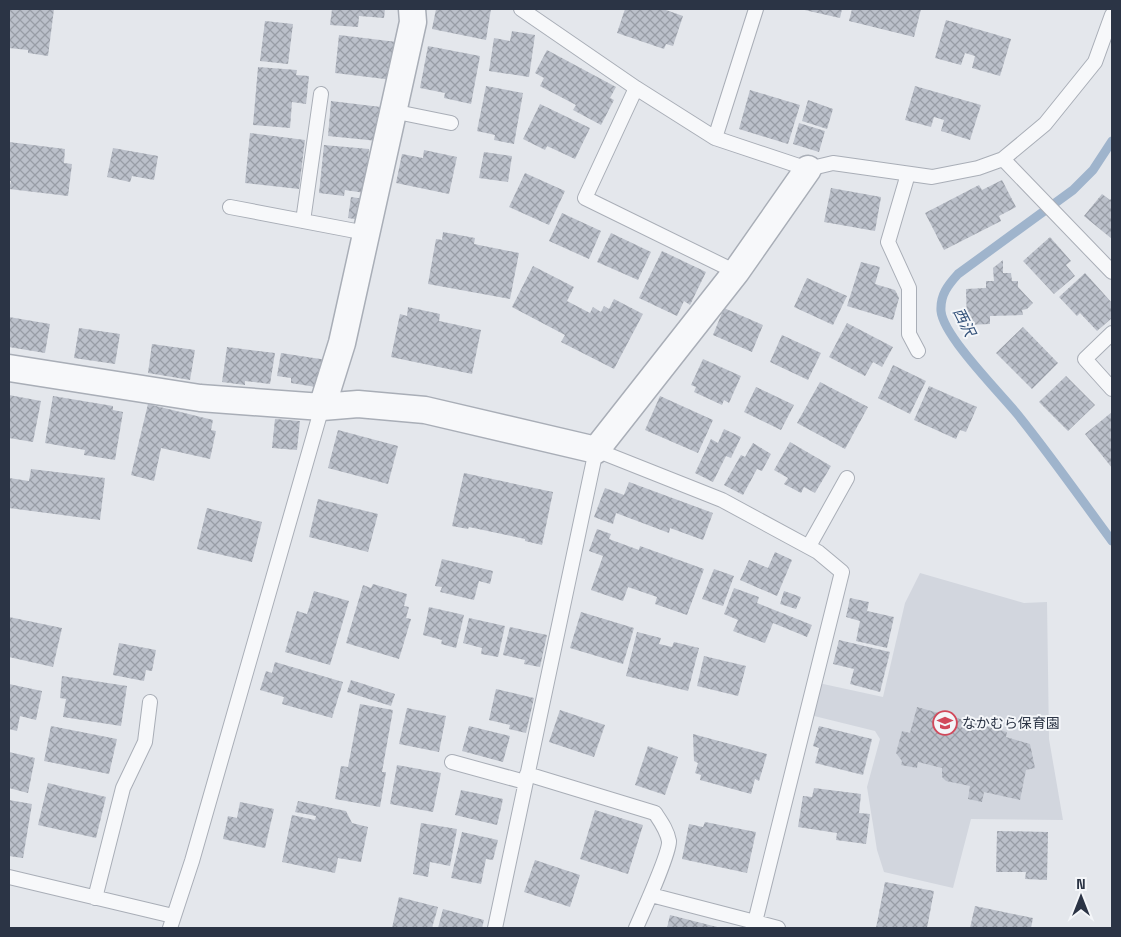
<svg xmlns="http://www.w3.org/2000/svg" width="1121" height="937" font-family="'Space Grotesk','Noto Sans JP',sans-serif">
<style>
.built{fill:#d2d6de}
.lines{fill:none;stroke-linecap:round;stroke-linejoin:round}
.stream{stroke:#9fb4cc;stroke-width:9}
.building{fill:url(#building-cross-hatch)}
.lane-casing{stroke:#a9aeb7;stroke-width:16}
.street-casing{stroke:#a9aeb7;stroke-width:29}
.lane{stroke:#f7f8fa;stroke-width:14}
.street{stroke:#f7f8fa;stroke-width:26}
.labels{text-anchor:middle;stroke-width:4;stroke-linejoin:round;paint-order:stroke}
.poi-label{font-size:14px;fill:#2b3445;stroke:#f4f6f9;text-anchor:start}
.water-label{font-size:15px;font-style:italic;fill:#34527a;stroke:#f4f6f9}
</style>
<defs>
<pattern id="building-cross-hatch" width="8" height="8" patternUnits="userSpaceOnUse" patternTransform="scale(1.25)"><rect width="8" height="8" fill="#bbc0ca"/><path d="M0 0l8 8M0 8l8-8" fill="none" stroke="#989da6"/></pattern>
</defs>
<rect width="100%" height="100%" fill="#e4e7ec"/>
<path class="built" d="M920,573L1024,603L1047,602L1049,739L1063,820L971,819L953,888L884,872L877,850L867,787L880,739L875,731L806,714L814,682L883,697L905,603Z"/>
<g class="lines">
<path class="stream" d="M1112,141L1093,170L1073,190L958,274C948,285 940,295 941,311C943,336 1001,394 1018,415C1051,456 1081,499 1112,541"/>
</g>
<path class="building" d="M9,9H54L48,56L28,53V50L9,48Z
M332,9H385L384,18L359,16L358,27L330,25Z
M436,9H491L486,40L432,29Z
M625,9H663L683,16L673,46L666,44L664,49L617,33Z
M800,9H842L840,18Z
M852,9H921L914,37L849,21Z
M946,20L1011,39L1000,76L972,68L975,56L965,53L961,65L935,58Z
M265,21L293,24L288,64L260,61Z
M512,31L535,35L529,77L489,71L494,38L510,41Z
M339,35L397,42L393,80L335,73Z
M428,46L480,56L471,104L444,98L445,93L420,88Z
M547,50L616,87L610,98L614,100L601,125L573,110L576,105L540,86L544,78L535,73Z
M258,67L297,70L296,75L309,76L306,104L292,102L290,128L253,125Z
M486,86L523,93L514,144L494,140L495,135L477,131Z
M915,86L981,105L970,140L941,131L944,120L934,117L931,127L905,120Z
M750,90L800,105L788,144L739,129Z
M808,100L833,109L827,129L802,121Z
M331,101L381,107L378,141L328,136Z
M540,104L590,128L575,159L547,146L545,150L523,139Z
M799,123L825,131L819,152L793,144Z
M250,133L305,140L299,189L245,183Z
M9,142L65,149L64,163L72,164L68,196L9,189L11,181H9Z
M324,145L369,149L365,193L345,190L344,196L319,193Z
M113,148L158,156L154,180L132,176L130,182L107,177Z
M424,150L457,157L449,194L396,183L402,154L423,158Z
M484,152L512,156L508,182L479,178Z
M525,173L565,191L549,225L509,207Z
M1002,180L1016,207L999,216L1001,221L944,250L925,213L979,185L982,190Z
M831,188L881,197L875,231L824,222Z
M1102,194L1110,200L1112,198V239L1084,216Z
M351,197L364,199L361,220L348,218Z
M562,213L601,231L589,259L549,241Z
M443,232L475,238L474,244L519,253L510,299L428,284L436,239L442,240Z
M611,233L651,252L638,280L597,262Z
M1050,237L1071,261L1066,265L1075,276L1054,294L1023,261Z
M662,251L706,272L690,305L684,301L677,316L639,298Z
M1003,260V273H1011L1012,281H1018V287L1033,303L1027,309L1022,310L1023,315L990,316V324L967,325L966,289L986,288V281H994L993,268Z
M861,262L880,267L875,284L895,290L899,298L893,320L847,306Z
M533,266L574,287L567,301L590,313L593,307L601,312L604,306L609,309L614,299L643,314L614,369L561,342L565,335L512,307Z
M1085,273L1112,303V318L1097,331L1080,313L1077,316L1059,297Z
M807,278L847,296L833,325L794,307Z
M408,307L440,314L439,321L481,330L472,374L391,357L400,314L407,316Z
M724,308L763,325L752,352L713,335Z
M9,317L50,324L45,353L9,347Z
M847,323L893,347L882,367L873,362L865,376L829,357Z
M1023,327L1058,363L1032,389L996,353Z
M79,328L120,334L115,364L74,358Z
M782,335L821,353L808,380L770,362Z
M152,344L195,350L190,380L148,373Z
M227,347L275,353L270,384L245,381V385L222,382Z
M281,353L327,360L322,388L291,383V378L277,376Z
M703,359L741,376L729,403L724,400L722,405L694,392L696,387L691,385Z
M893,365L926,381L910,414L878,398Z
M1066,376L1095,405L1068,431L1039,402Z
M820,382L868,407L845,449L797,423Z
M929,386L977,407L966,432L960,430L956,439L914,420Z
M756,387L794,405L781,430L744,412Z
M9,395L41,401L33,442L9,438Z
M53,396L113,406V410L123,412L115,460L84,455L85,450L45,443Z
M660,396L713,420L698,453L645,430Z
M148,404L213,420L211,430L216,431L210,459L161,448L154,481L131,475Z
M1112,412V468L1085,434Z
M275,419L300,421L297,450L272,448Z
M724,429L741,437L731,458L726,456L713,482L695,473L711,439L718,443Z
M338,430L398,446L388,484L328,468Z
M790,442L831,466L815,493L804,487L801,493L784,484L788,478L774,470Z
M753,443L771,454L762,471L757,469L743,495L724,485L741,455L745,457Z
M31,469L105,478L100,520L9,508V478L29,481Z
M464,473L553,492L542,545L525,541V539L469,527L468,529L452,526Z
M629,482L713,513L703,540L670,528L669,533L616,513L613,524L594,517L605,488L624,495Z
M318,499L378,514L368,552L309,537Z
M207,508L262,522L252,562L197,549Z
M597,529L611,534L609,539L639,550L640,546L704,569L687,615L655,604L657,597L628,587L623,601L591,590L603,556L589,551Z
M775,552L792,560L777,596L740,580L749,560L768,568Z
M442,559L493,571L490,584L479,581L474,600L440,592L442,587L435,586Z
M714,569L734,576L723,606L702,599Z
M373,584L407,594L404,606L409,607L406,618L411,619L399,659L346,643L363,585L371,588Z
M734,588L759,597L757,603L812,625L807,637L773,623L765,643L733,631L738,620L724,614Z
M314,591L349,601L330,665L285,652L297,611L307,614Z
M784,591L801,597L796,609L780,604Z
M850,598L869,602L867,611L894,617L887,648L856,641L860,621L846,617Z
M429,607L464,615L456,648L441,644L442,640L423,635Z
M581,612L634,628L623,664L570,648Z
M9,617L62,628L53,667L9,657Z
M469,618L505,626L498,657L481,654L482,648L463,643Z
M510,627L547,635L540,667L524,664L525,660L503,655Z
M637,632L661,638L659,644L672,647L674,642L699,648L688,691L626,676Z
M839,640L890,652L880,692L850,684L854,669L833,664Z
M119,643L156,650L152,671L146,670L144,681L113,675Z
M704,656L746,666L738,696L697,686Z
M275,662L343,682L332,718L282,704L284,697L260,690L266,671L272,673Z
M62,676L127,686L121,726L63,717L66,699L60,698Z
M351,680L395,694L391,706L347,692Z
M9,684L42,691L36,720L20,716L17,731L9,729Z
M496,689L534,698L526,733L509,729L510,725L489,720Z
M360,704L393,710L382,772H386L380,807L335,799L341,766L348,767Z
M917,707L1007,732L1006,737L1030,744L1035,768L1026,770L1020,800L984,792L982,802L968,799L970,786L946,781L942,777V768L918,762L917,768L901,765L902,761L896,753L902,731L910,733Z
M407,708L446,716L439,752L399,744Z
M560,710L605,725L594,757L549,742Z
M51,726L117,739L109,774L44,761Z
M469,726L510,736L503,762L462,751Z
M819,726L872,739L863,775L815,763L819,748L813,746Z
M693,734L767,754L759,781L755,779L751,794L700,780L701,775L695,773L698,763L694,761Z
M648,746L678,757L665,795L635,785Z
M9,752L35,758L28,793L9,788Z
M397,765L441,773L433,812L390,804Z
M48,783L106,797L96,838L38,825Z
M814,788L861,794L859,813L870,814L866,844L836,840L837,833L798,827L803,796L812,797Z
M461,790L503,799L497,825L455,815Z
M9,800L32,804L23,858L9,856Z
M298,801L346,811L352,823L368,827L361,862L338,858L335,873L282,862L292,815L315,820L316,816L295,812Z
M240,802L274,809L265,848L223,839L228,816L237,818Z
M595,810L643,825L628,874L580,859Z
M705,822L756,832L747,873L682,859L689,824L703,827Z
M421,823L457,829L450,866L430,862L428,877L413,874Z
M997,831L1048,832L1047,880L1025,879L1026,872H996Z
M462,832L498,840L493,860L486,859L481,884L451,878Z
M535,860L580,875L570,907L524,892Z
M885,882L934,891L927,928H876Z
M399,897L438,907L432,928H392Z
M975,906L1033,918L1031,928H970Z
M443,909L484,920L482,928H438Z
M670,915L721,928H667Z"/>
<g class="lines">
<g class="lane-casing">
<path id="lane" d="M521,9L636,88L715,138
M756,9L715,138L808,169L833,163L932,177L978,168L1003,159L1045,124L1095,62L1112,15
M636,88L585,198L736,272
M392,111L451,123
M1003,159L1112,272
M908,174L888,242L909,288V334L918,351
M230,207L366,233
M303,221L321,94
M1112,333L1085,359L1112,389
M809,546L847,478
M452,762L525,782
M527,774L655,813C661,822 667,830 669,841C670,853 642,914 636,928
M9,877L173,916
M95,898L123,788L145,742L150,702
M755,922L778,928
M170,928L192,861L322,407
M495,928L596,450L722,500L818,552L842,572L755,922L651,895"/>
</g>
<g class="street-casing">
<path id="street" d="M9,368L200,398L322,407L358,404L425,410L596,450L736,272L808,169
M322,407L342,343L413,22L412,9"/>
</g>
<use href="#lane" class="lane"/>
<use href="#street" class="street"/>
</g>
<defs>
<g id="school-ring" transform="scale(1.25)"><circle r="9.5" fill="#f4f6f9" stroke="#d1495b" stroke-width="1.5"/><path d="M0-5L7-2L0 1L-7-2ZM-4 1L0 2.5L4 1V4Q0 6-4 4Z" fill="#d1495b"/></g>
</defs>
<g fill-rule="evenodd">
<use href="#school-ring" x="945" y="723"/>
</g>
<g class="labels">
<g class="poi-label">
<text x="962" y="728">なかむら保育園</text>
</g>
<g class="water-label">
<text transform="translate(964 322) rotate(63)" y="5">西沢</text>
</g>
</g>
<rect width="1121" height="937" fill="none" stroke="#2b3445" stroke-width="20"/>
<g transform="translate(1081 897)" stroke="#f4f6f9" stroke-width="4" paint-order="stroke">
<path d="M0-4L9 19L0 12L-9 19Z" fill="#2b3445"/>
<text y="-8" font-size="14" font-weight="bold" text-anchor="middle" fill="#2b3445">N</text>
</g>
</svg>
